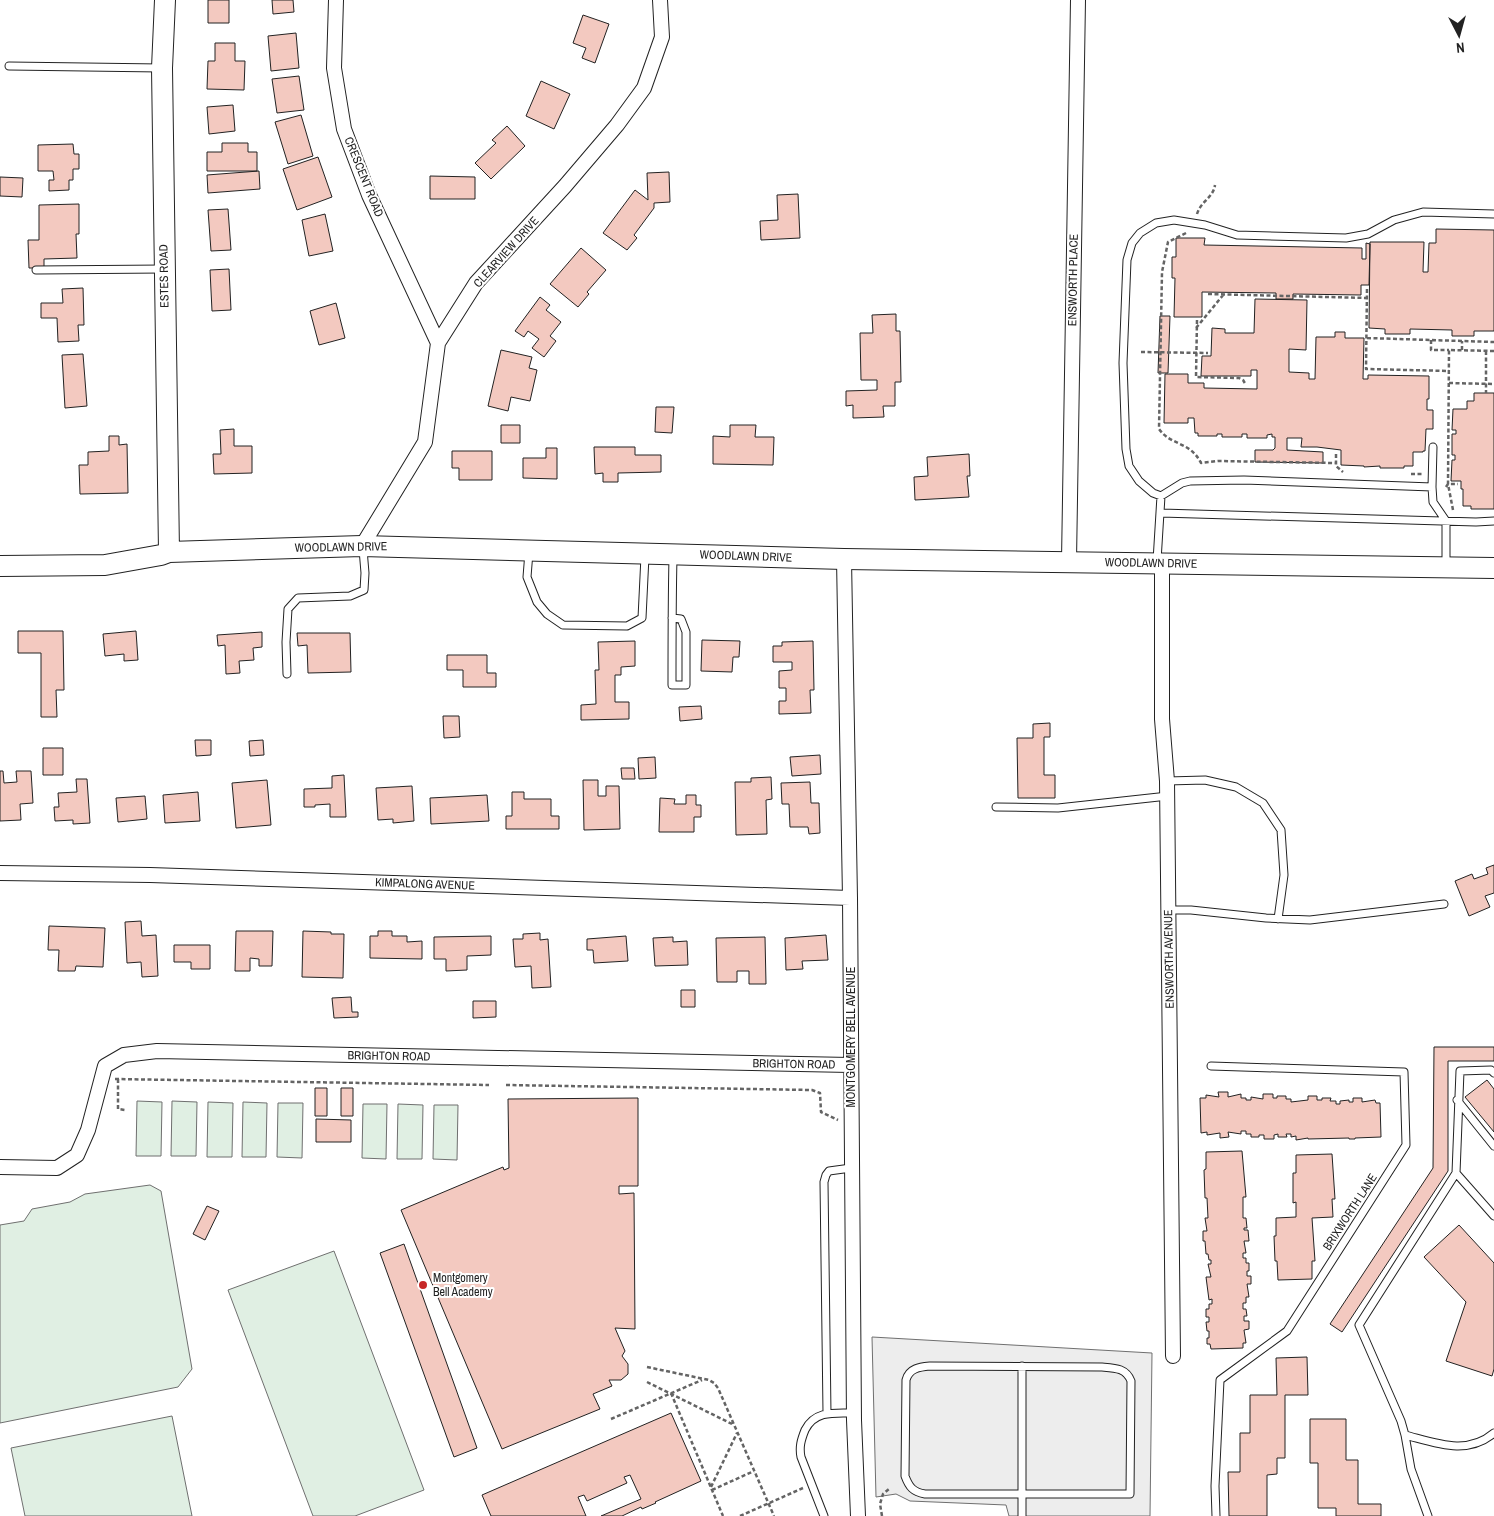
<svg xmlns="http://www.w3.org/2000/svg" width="1494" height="1516" font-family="'Archivo Narrow',sans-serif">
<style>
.green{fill:#e0efe3;stroke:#6f6f6f}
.parking{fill:#ededed;stroke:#6f6f6f}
.building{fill:#f3c9c0;stroke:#222}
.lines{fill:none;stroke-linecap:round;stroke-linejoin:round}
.lane-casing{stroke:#222;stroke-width:9}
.street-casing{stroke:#222;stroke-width:16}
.secondary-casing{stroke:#222;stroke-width:22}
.path{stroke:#646464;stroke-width:2.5;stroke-dasharray:4 2.5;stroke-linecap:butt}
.lane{stroke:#fff;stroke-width:7}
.street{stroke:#fff;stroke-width:14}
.secondary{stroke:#fff;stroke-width:20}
.poi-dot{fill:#c62828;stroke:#fff;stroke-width:2}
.labels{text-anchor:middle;stroke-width:4;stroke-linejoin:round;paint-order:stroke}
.street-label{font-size:12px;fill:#222;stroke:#fff}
.poi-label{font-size:12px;fill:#222;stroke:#fff;text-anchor:start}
</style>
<rect width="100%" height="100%" fill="#fff"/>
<path class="green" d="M137,1101L162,1102L161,1156H136Z
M172,1101L197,1102L196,1156H171Z
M208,1102L233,1103L232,1157H207Z
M243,1102L267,1103L266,1157H242Z
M278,1103H303L302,1158L277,1157Z
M363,1104H387L386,1159L362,1158Z
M398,1104L423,1105L422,1159H397Z
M434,1105H458L457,1160L433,1159Z
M150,1185L161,1191L192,1369L178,1387L0,1423V1225L24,1221L32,1209L70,1202L85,1194Z
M334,1251L424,1490L355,1516H313L228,1290Z
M172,1416L192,1516H25L11,1448Z"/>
<path class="parking" d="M872,1337L1152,1353L1150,1516H1009L1006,1505L910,1501L896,1494L876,1497Z"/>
<path class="building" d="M208,0H229V23H208Z
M272,0H293L294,12L273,14Z
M583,15L609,24L595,63L582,58L586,48L573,43Z
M296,33L299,68L271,71L268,36Z
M215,43H235V61H245L244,90L207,89L208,61H215Z
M299,76L304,110L277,113L272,79Z
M541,81L570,94L554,129L526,116Z
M233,105L235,131L209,134L207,107Z
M301,115L313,156L288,164L275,122Z
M507,126L525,146L491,179L475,163L496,143L492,140Z
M222,143H248V152H257V171H207V152H222Z
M73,144L74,154H79V169H73V180H69V190L49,191V180H54L53,171H38V145Z
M318,157L332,197L297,210L283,169Z
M259,171L260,189L208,193L207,175Z
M669,172L670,202L654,203V208L634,235L637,238L627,250L603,233L635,190L648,200L647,173Z
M430,176L475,177V199H430Z
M0,177L23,178L22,197L0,196Z
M798,194L800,238L761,240L760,221L778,220L777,195Z
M79,204V234H76L77,258L44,259V268H29L28,240H39V205Z
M228,209L231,250L211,251L208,210Z
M325,214L333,251L309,256L302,220Z
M1436,229L1494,230V331H1474V336H1452V330L1410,329V334H1385V329L1369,328L1370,242H1424L1423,272H1428L1429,243H1436Z
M1176,238H1205L1204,245L1362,248V259H1366V243L1370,244L1369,285H1361V295L1293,294V299H1276V293L1202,292V317H1174L1175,278H1172V257H1176Z
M581,248L606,270L587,292L589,294L578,307L550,284Z
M229,269L231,310L212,311L210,270Z
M83,288L84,325H78L79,341L58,342L57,318H41V303H63L62,289Z
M540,297L550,305L546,310L561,322L550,336L556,341L544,357L532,348L539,339L528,331L524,337L515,331Z
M1255,299L1307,300L1306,350L1289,349V372L1309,373V379H1315L1316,337H1335V332H1345V338H1364L1363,379H1368V375L1429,376V399H1427V410H1433V429H1426L1425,451H1423V452H1413V466H1404V468H1380V466L1364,467V466L1341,465V450L1317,447H1301L1302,438H1287V450L1323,452V463L1255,462V450H1273L1275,448V437H1272V434L1267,435V438H1247V434H1242V437H1222V434H1217V436H1198V433H1195L1194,418H1188V423H1164L1165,374H1188V383H1204V388L1257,389V370H1251V376H1201L1202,356H1211L1212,328L1225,329V333H1254Z
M336,303L345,338L319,345L310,311Z
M896,314V331H900L901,382H895V406H883L884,417L853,418V405L846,406V391L877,390V380H861L860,333H873L872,315Z
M1160,316H1170L1168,373H1158Z
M501,350L532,357L529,368L537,370L530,401L511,397L508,411L488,406Z
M83,354L87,406L65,408L62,355Z
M1474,393H1494V509H1471V506H1463V489H1461V481H1451L1452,460H1455V455H1452V434H1456V430H1452L1453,409H1467V401H1474Z
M656,407H674L672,433L655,432Z
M501,425H520V443H501Z
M730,425H756L755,437H774L773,465L713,464V436L730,437Z
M234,429V446H252V473L214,474L213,454H221L220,430Z
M109,436H119V445L127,444L128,493L80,494L79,465H88V452L109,451Z
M594,447H635V455H661V472L618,473V482H603V473L595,474Z
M546,448H557V479L523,478V458H546Z
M452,451H492V480H459V468H452Z
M969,454L970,476H967L969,497L915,500L914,477L928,476L927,457Z
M18,631H63L64,690H56L57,717H41V653H18Z
M136,631L138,660L124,661V654L105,656L103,634Z
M262,632V647L253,648L254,660L239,661L240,673L226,674L225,645L218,646L217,635Z
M297,633H350L351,672L308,673L307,645L298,646Z
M702,640L740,641L739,657H733L732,672L701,671Z
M635,641V666L621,667V675H615V702H629V719L581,720V705L596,704L595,670H599L598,642Z
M813,641L814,690H810L811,713L779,714V701H786V688H779V671L792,670V662H773V646H782V642Z
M447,655H487V673H496V687H463V670H447Z
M701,706L702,719L680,721L679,707Z
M443,716H459L460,737L444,738Z
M1050,723V737H1044V775H1055V798H1018L1017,738H1033V724Z
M195,740H211V755L196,756Z
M263,740L264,755L250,756L249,741Z
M43,748H63V775H43Z
M820,755L821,774L792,776L790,757Z
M655,757L656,778L639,779L638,758Z
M621,768H634L635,779H622Z
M0,771H3L4,783L17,782L16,771H31L33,803L20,804L21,820L0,821Z
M344,775L346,817H330V804L315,805V807H304V789L332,788V776Z
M771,777L772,799L766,800L767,834L736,835L735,782H751V778Z
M76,779H87L90,823L73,824V820L55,821L54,807H59L58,793L77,792Z
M267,780L271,825L236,828L232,783Z
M583,780H598V796H606V786H619L620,829L584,830Z
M810,782L811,803H819L820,833L809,834L808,827H790L789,804H782L781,783Z
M412,786L414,821L393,823V819L378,820L376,788Z
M198,792L200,821L165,823L163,795Z
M512,792H524V799H551V816H559V829H506V816H512Z
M487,795L489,821L431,824L430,798Z
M686,795H696V805H701V817H694V832H659L660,798L675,799L674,804H686Z
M145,796L147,819L118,822L116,798Z
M1494,865V893L1485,896L1490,907L1469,916L1455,881L1472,874L1474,879L1488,874L1486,868Z
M141,921L142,936L156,935L158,976L142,977L141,962L127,963L125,922Z
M49,926L105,928L103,967L76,966L75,971H58L59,950H48Z
M236,931H273L272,966H259V959L250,958V971H235Z
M303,931L331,932V934H344L343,978L302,977Z
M378,931H392V936H407V942L422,941V959L370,958V936H378Z
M540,933V940L548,939L551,987L532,988L531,966L515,967L513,939H523V934Z
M826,935L828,960L802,961L803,969L786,970L785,938Z
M491,936V955L467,956V970L446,971V959H434V937Z
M626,936L628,961L594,963L593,950H587V939Z
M673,937V942L687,941L688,965L655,966L653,938Z
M765,937L766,984H749V971H737V982H717L716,938Z
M174,945H210V969H191V962H174Z
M681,990H695V1007H681Z
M351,997L352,1012H358V1017L334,1018L332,998Z
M473,1001H496V1017L473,1018Z
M1434,1047H1494V1061H1448V1171L1342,1332L1330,1324L1433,1168Z
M1487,1080L1494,1089V1132L1465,1097Z
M315,1088H327V1116H315Z
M341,1088H353V1116H341Z
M1218,1092H1228V1097L1241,1094V1098H1246V1100H1251V1097L1263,1099V1094H1273V1098H1277V1096H1286V1099H1291V1102L1308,1100V1096H1317V1100H1322V1098H1331L1330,1101H1336V1104H1340V1101L1349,1100V1102H1353V1098H1362V1102L1375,1100L1376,1103H1380L1381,1137L1355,1138V1139H1349V1138L1308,1139V1138L1296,1140V1136L1291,1137V1134H1286L1287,1137H1278V1134L1274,1135V1139H1264V1135H1259V1137H1251V1134H1246V1131H1241V1134L1228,1132L1229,1137L1220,1138V1133L1207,1135V1132L1201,1133L1200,1098H1206V1095L1219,1097Z
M638,1098V1186H619V1194L634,1193L635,1329L615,1328L625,1351L622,1356L628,1364V1374L621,1380H609L612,1386L593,1394L600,1409L502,1449L401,1210L503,1167L504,1170L509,1168L508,1099Z
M316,1119L351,1120V1142H316Z
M1242,1151L1246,1197H1243V1218H1246L1247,1228H1244V1230H1248L1249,1241H1244L1246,1253H1243V1258H1246V1263H1249V1271H1247V1276H1251V1284H1247L1249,1297H1246V1303H1243V1309H1246L1247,1316H1244V1321H1249V1329L1244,1330L1246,1343H1243V1348L1211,1349L1210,1344H1207V1338H1209V1331H1207L1206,1322H1209V1317H1206V1309H1209V1304H1212V1299L1209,1300L1206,1277H1211L1208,1264H1211V1260H1209L1208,1254H1206L1205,1241H1203V1231H1207L1205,1218H1208L1207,1198H1205L1204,1170L1206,1169V1152Z
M1332,1154L1335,1199H1332L1333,1217L1312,1218L1315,1261H1312V1279L1278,1280L1277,1261H1275L1274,1236H1276V1218L1296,1217V1202L1293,1203V1173H1296V1155Z
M207,1206L219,1211L205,1240L193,1234Z
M1459,1225L1494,1263V1369L1492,1376L1446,1361L1466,1302L1424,1257Z
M404,1244L477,1448L454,1457L380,1253Z
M1307,1357L1308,1395H1285V1458H1277V1474L1267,1475V1516H1229L1228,1472H1240V1433H1250V1395H1277L1276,1358Z
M671,1413L701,1481L655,1502L656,1503L642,1509L641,1507L622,1516H601L641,1499L630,1475L624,1477L627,1483L587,1501L584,1495L578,1497L586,1516H491L482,1495Z
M1310,1419H1346V1460H1358V1504H1381V1516H1336V1508H1318V1463H1310Z"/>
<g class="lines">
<g class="lane-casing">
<path id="lane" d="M9,66L161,68
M36,270L164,269
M1432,487L1433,447
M1161,496L1153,493L1139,481L1129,466L1126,449L1123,363L1127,260L1132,243L1140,233L1156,223L1174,220L1205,225L1237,235L1346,238L1368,234L1394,220L1423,212L1494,214
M1161,496L1182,483L1190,481L1244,480L1432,487L1433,502L1446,521V567
M1161,513L1476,522L1494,521
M529,552L527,577L537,602L547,614L563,625L627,626L642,618L645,556
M1157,561L1161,496
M672,618L681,619L686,632V685H672C672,642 672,600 673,557
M287,674L286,642L288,609L298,598L350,596L364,590L365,573L363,549
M1167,781L1205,780L1236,787L1263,803L1281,830L1284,875L1278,919
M996,807L1058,808L1168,796
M1169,910H1191L1266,918L1310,920L1444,904
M1211,1066L1404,1072L1406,1145L1287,1331L1220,1380L1215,1486L1216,1516
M1457,1100L1494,1146
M1456,1173L1494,1216
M930,1366L1102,1367C1115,1368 1126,1368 1131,1381L1130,1494H925C913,1492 909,1487 905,1476L906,1380C909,1368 920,1367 930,1366Z
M1022,1366V1516
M827,1413L824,1182L826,1175L829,1171L851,1168
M1405,1435C1436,1443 1467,1456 1494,1433
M824,1516L801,1457C799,1447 801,1440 805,1430C815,1410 835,1413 854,1413
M1428,1516L1411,1469L1405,1435L1401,1421L1359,1325L1456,1173L1460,1071L1491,1070L1494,1073"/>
</g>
<g class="street-casing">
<path id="street" d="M336,0L334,68L344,129L369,195L438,343
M362,546L425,442L438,343L476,283L565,186L617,125L644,88L662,37L660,0
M844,559L850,898L854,1420L858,1516
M1069,561L1078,0
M1162,563V719L1167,781L1173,1356
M0,873L150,875L850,898
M0,1167L57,1168L77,1155L88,1130L105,1066L124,1055L157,1051L850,1065"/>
</g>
<g class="secondary-casing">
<path id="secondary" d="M165,0L162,68L169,552
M0,566L105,565L161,555L169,552L362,546L844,559L1494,568"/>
</g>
<path class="path" d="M1197,214C1201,201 1213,198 1215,185
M1186,233L1168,242L1162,272L1159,429C1171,446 1190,441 1201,463L1218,461L1335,463
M1367,289L1366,369L1449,371
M1208,294L1367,298
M1197,320L1196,377L1239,378L1243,380L1246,385
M1196,328L1224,294
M1367,338L1494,342
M1431,340V350H1449
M1462,350V341
M1486,351V393
M1141,352L1208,353
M1449,383L1494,384
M1336,454V466L1343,472
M1411,474H1423
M1446,487L1448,484H1458
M1453,510L1448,484L1449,350L1494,351
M115,1079L489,1085
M118,1079V1109L125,1110
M506,1085L812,1090L820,1093L821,1112L838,1120
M647,1367L709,1380L714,1383L718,1388L774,1516
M647,1382L732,1424
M671,1393L723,1516
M611,1419L702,1380
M711,1487L737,1433
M712,1490L754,1471
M740,1516L803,1488
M882,1516L880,1504L883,1494L889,1489"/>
<use href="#lane" class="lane"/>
<use href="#street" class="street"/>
<use href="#secondary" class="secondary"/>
</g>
<circle class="poi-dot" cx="423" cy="1285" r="5"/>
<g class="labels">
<g class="street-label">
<text transform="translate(364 177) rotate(68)" y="4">CRESCENT ROAD</text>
<text transform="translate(506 252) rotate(-48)" y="4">CLEARVIEW DRIVE</text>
<text transform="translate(164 276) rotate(-91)" y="4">ESTES ROAD</text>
<text transform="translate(1073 280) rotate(-89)" y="4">ENSWORTH PLACE</text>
<text transform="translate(341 547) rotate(-1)" y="4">WOODLAWN DRIVE</text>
<text transform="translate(746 556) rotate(2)" y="4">WOODLAWN DRIVE</text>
<text transform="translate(1151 563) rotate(1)" y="4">WOODLAWN DRIVE</text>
<text transform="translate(425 884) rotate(2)" y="4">KIMPALONG AVENUE</text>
<text transform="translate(1169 959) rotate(-91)" y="4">ENSWORTH AVENUE</text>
<text transform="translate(851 1037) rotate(-90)" y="4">MONTGOMERY BELL AVENUE</text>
<text transform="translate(389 1056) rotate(1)" y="4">BRIGHTON ROAD</text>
<text transform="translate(794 1064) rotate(1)" y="4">BRIGHTON ROAD</text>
<text transform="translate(1350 1212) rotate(-57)" y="4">BRIXWORTH LANE</text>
</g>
<g class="poi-label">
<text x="433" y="1282">Montgomery<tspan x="433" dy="14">Bell Academy</tspan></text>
</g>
</g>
<g transform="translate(1459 35) rotate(174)" stroke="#ffffff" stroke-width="4" paint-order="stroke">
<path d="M0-4L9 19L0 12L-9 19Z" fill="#222222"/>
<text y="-8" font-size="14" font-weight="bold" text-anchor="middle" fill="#222222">N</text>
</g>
</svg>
